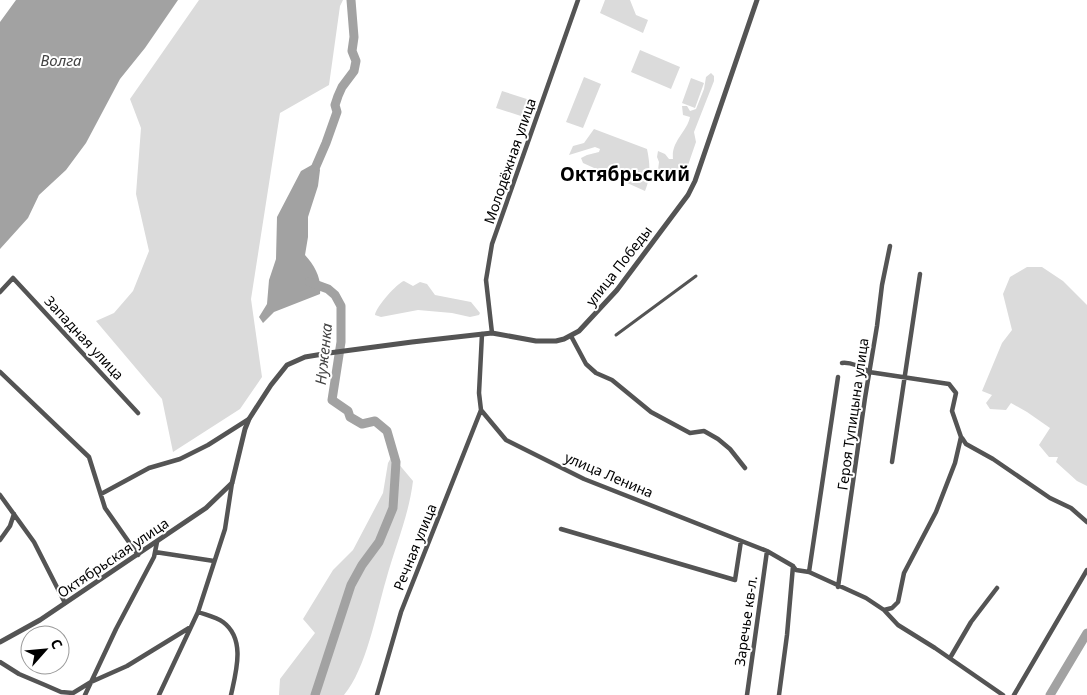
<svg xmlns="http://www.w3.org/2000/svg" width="1087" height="695" font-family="'Noto Sans',sans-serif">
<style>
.green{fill:#dbdbdb}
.water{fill:#a2a2a2}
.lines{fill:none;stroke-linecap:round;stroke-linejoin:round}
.river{stroke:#a2a2a2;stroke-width:9}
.pedestrian{stroke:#545454;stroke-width:3}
.minor{stroke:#545454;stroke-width:4.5}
.tertiary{stroke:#545454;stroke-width:5}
.labels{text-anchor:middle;stroke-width:4;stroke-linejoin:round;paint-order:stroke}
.street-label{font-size:14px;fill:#000;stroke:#fff}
.water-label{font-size:15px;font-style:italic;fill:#434343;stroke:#fff}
.district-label{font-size:19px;font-weight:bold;fill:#000;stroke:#fff}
</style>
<rect width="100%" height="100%" fill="#fff"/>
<path class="green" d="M199,0H343L340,6L329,85L280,113L251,299L262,377L240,409L173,452L162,399L96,321L114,313L133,291L149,251L136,194L141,128L130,99Z
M605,0H630L636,15L648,20L643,33L600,13Z
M640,50L680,67L671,89L631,72Z
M711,73L714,76V81L694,132L696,142L687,168L673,183L667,178L661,180L657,178L659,162L657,157L658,151L665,154L669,159H673C671,141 687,132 690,117L683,115L682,106H687L690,111L696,109L704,89L706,77Z
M584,77L601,84L583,128L566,122Z
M691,78L704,83L695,108L682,103Z
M502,91L533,101L527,118L496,108Z
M594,129L647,149C650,163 651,177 645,191L583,163L581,158L587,155L599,152L600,149L595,147L569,155L573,146L584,143Z
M1027,267H1042L1063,281L1087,305V486L1077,481L1056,462L1058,457H1049L1039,445L1050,428L1027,412L1011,403L1006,410L990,409L986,403L992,395L982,391L1002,343L1012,330L1003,294L1010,277Z
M404,281L413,286L420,282L427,284L435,295L471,302L480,313L479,315L470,317L452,313L418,310L381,317L375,315C376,307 397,283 404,281Z
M392,456L413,481C409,515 395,547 386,580C376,614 366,669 344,695H279L280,679L315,633L303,619L333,570L353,550L383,493L388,463Z"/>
<path class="water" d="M16,0H178L145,48L120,79L86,143L66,170L39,195L28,218L0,249V22Z
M317,162L320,170L318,186L308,217V237L305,255C315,266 322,279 320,294L274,312L263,323L259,317L267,304L269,280L276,259L277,217L301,171Z"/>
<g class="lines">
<path class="river" d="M313,173L326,143L337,112L335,105L338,96L342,87L354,71L356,61L352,51L354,37L351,0
M309,282L328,289L335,295L341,306V342L332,400L348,411L350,417L362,424L375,421L387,431L396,462L393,508L379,542L362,565L351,585L315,695
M1050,695L1087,633"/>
<path class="pedestrian" d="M616,335L696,276"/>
<path class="minor" d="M0,292L13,278L138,413
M492,333L486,280L492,244L578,0
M482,334L479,393L481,410L506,440L584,479L767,551L793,566L796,570L809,572L866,598L884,610L898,625L935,648L1003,695
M571,336L586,364L596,373L612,380L651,412L690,433L704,431L718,439L730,449L745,468
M842,363C850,362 863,367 869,372L949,384L956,393L952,411L961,437L955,463L936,512L904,573L898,602L892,608L884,610
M0,372L89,457L105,508L138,555
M962,438L966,444L993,459L1050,498L1071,508L1087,522
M892,462L920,274
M101,494L149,468L180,459L208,445L249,419
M0,495L34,542L65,603
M561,529L735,580L741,541
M0,540L10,526L14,514
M155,552L214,561
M809,572L838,377
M838,587L865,398L877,326L882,285L890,246
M198,612C206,615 216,617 223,622C246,639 236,672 231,695
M950,658L971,622L997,588
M0,662L19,674L45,685L61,692L73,693L91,682L127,666L189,628
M85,695L116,629L154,557L157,542
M159,695L198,612L225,529L232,483
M377,695L401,612L481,410
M747,695L767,551
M779,695L787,635L793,566
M1014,695L1087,570"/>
<path class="tertiary" d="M0,642L40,620L206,508L232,483L245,429L249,419L271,385L287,365L305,357L329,353L412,342L492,333L536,341H556L564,339L579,331L617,290L688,195L695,181L757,0"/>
</g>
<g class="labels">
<g class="street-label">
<text transform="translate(510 161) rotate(-71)" y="5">Молодёжная улица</text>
<text transform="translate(619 266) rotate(-52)" y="5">улица Победы</text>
<text transform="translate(84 338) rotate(47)" y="5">Западная улица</text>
<text transform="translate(853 414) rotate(-82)" y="5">Героя Тупицына улица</text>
<text transform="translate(609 475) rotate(23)" y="5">улица Ленина</text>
<text transform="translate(415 547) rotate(-68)" y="5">Речная улица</text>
<text transform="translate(113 558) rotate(-34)" y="5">Октябрьская улица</text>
<text transform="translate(746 621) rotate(-82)" y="5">Заречье кв-л.</text>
</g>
<g class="water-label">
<text x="61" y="66">Волга</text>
<text transform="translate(324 354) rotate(-84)" y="5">Нуженка</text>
</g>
<g class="district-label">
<text x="625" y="181">Октябрьский</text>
</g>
</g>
<g transform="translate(45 650) rotate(63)"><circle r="24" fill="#ffffff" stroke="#999999"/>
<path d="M0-4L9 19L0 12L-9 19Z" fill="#000000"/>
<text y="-8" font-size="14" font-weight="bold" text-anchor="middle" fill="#000000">С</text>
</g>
</svg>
